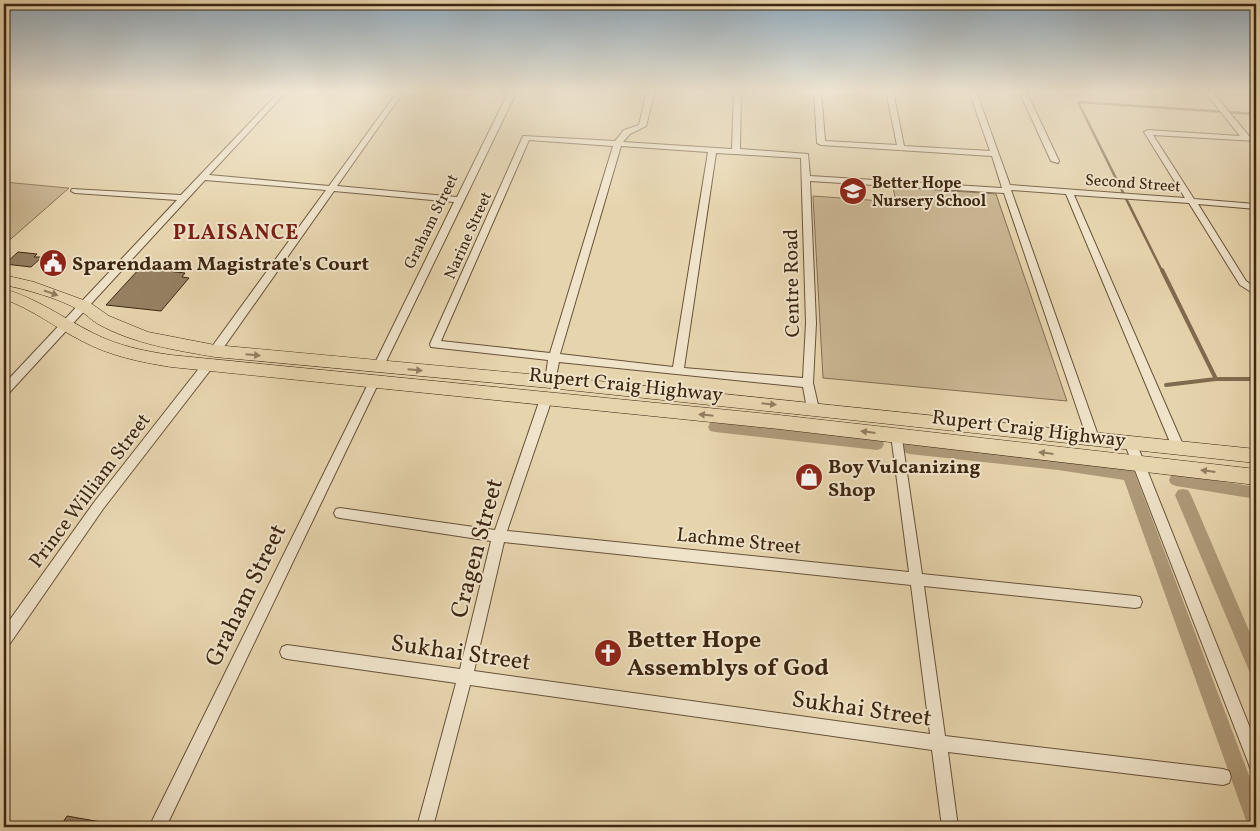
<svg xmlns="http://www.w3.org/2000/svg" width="1260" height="831" font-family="Vollkorn,serif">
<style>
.green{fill:#c9b692;stroke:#836e52}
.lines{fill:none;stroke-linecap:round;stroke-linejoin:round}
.stream-far1{stroke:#806b4f;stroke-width:2.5}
.stream{stroke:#806b4f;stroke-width:4}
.canal{fill:#ad9978;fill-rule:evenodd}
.building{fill:#958062;stroke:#3d2611}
.minor-casing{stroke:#675238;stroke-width:2}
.primary-casing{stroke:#3d2611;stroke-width:1}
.minor{fill:#efe3ca;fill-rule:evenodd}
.primary{fill:#e6d4ad;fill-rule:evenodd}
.oneway{fill:#927d5f}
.labels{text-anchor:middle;stroke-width:4;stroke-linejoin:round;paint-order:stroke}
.far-poi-label{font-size:16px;font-weight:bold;fill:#3d2611;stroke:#efe3ca;text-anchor:start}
.far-street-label{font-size:16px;fill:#3d2611;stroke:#efe3ca}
.poi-label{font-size:20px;font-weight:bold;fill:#3d2611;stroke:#efe3ca;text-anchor:start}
.street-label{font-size:20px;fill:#3d2611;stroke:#efe3ca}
.far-district-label{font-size:21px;font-weight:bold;letter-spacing:1px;fill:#7a1f14;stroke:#efe3ca}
.near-street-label{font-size:24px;fill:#3d2611;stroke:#efe3ca}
.near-poi-label{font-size:24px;font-weight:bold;fill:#3d2611;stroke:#efe3ca;text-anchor:start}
</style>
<rect width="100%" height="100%" fill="#e6d4ad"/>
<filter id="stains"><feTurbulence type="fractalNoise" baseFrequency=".004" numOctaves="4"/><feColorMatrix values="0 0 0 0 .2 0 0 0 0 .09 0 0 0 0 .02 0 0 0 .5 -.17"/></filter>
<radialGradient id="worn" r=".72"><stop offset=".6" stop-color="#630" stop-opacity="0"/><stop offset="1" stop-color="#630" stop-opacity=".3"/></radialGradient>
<path class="green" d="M4,182L68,188H69L4,245Z
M893,187L996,194L1067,401L823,378L813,196L896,202Z"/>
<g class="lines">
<path class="stream-far1" d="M1078,102L1162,271
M1078,102L1256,114"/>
<path class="stream" d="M1162,270L1216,379H1256
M1166,385L1216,379"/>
<path class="canal" d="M715,422L877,438L882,440L884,444L882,448L877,450L715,432L710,431L708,427L710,423Z
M909,442L1058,458L1134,471L1256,794V827H1249L1246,820L1124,480L1058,470L909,454L904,452L902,448L904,444Z
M1176,474L1256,487V499L1176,486L1171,484L1169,480L1171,476Z
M1183,489L1188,490L1191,495L1256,647V676L1250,673L1175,495L1178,490Z"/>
</g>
<path class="building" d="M18,252L37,254L34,257H42L31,267L5,264Z
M140,268L185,273L182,277L189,278L161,311L106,305Z
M67,816L101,822L100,827H60Z"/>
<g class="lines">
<g class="minor-casing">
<path id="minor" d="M280,91H287L209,175L329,186L398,91H404L337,186L457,197L509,91H517L382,370H374L373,367L454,202L334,191L219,354L215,355L210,351L211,348L326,190L205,180L8,394L4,395V384L177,200L75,193L71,191L72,189L181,195Z
M647,91H655L646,126L630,134L623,142L732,149L734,91H741L740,149L808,154L810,176L1002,188L992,156L821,145L817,143L814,91H821L825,141L897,145L886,91H893L904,146L990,151L969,91H976L1010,185L1185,198L1144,132L1148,130L1240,136L1204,91H1256V95L1213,93L1249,136L1256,137V141L1153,135L1194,199L1256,204V209L1198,204L1246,281L1256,288V295L1240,285L1189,203L1074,195L1184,447L1182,450H1174L1172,447L1066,194L1011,190L1099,438L1097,441H1089L1087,438L1004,193L810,181L816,323L813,383L819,409L817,412H809L807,409L803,387L559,362L555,382L550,386L545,382L548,360L431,347L430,344L523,136L615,141L624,130L639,125ZM529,140L613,146L550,353L441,341ZM621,146L708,152L673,367L560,354ZM716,153L801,158L806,323L803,378L684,368Z
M1019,91H1026L1059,161L1058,163L1051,161Z
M208,361L213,365L212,368L103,509L9,645L4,647V628L95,501L204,362Z
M374,378L379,382L166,827H149L369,382Z
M546,395L552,399L507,531L909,572L891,435L893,432H901L922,574L1135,596L1140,597L1142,602L1140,607L1135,608L924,586L945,736L1223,769L1229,771L1231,777L1229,783L1223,785L948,752L958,827H942L932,750L470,685L433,827H417L456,683L287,659L282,657L280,652L282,647L287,645L460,669L491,541L340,518L336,517L334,513L336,509L340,508L495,530L540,399ZM504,542L911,585L930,734L474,671Z
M1130,437L1134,439L1136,442L1256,743V770L1250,768L1248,762L1124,442L1126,439Z"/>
</g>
<g class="primary-casing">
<path id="primary" d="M4,275L34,282L89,302L109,316L148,332L215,345L550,376L1256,449V463L550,388L215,357C175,350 134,344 98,324C91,320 86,314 79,310C60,299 26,289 4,285Z
M4,289C37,298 63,318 93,333C118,346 144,351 171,355L779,415L1256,469V485L779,429L171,367C140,362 110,356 82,341C56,328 32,309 4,299Z"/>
</g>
<use href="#minor" class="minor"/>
<use href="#primary" class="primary"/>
</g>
<defs><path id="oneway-solid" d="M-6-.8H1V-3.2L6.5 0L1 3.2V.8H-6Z" transform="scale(1.25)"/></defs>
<g class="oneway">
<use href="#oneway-solid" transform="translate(51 293) rotate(19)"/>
<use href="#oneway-solid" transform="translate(253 355) rotate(5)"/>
<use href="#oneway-solid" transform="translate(415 370) rotate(5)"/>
<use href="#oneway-solid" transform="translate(769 404) rotate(6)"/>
<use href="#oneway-solid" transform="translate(706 415) rotate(-174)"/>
<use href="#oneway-solid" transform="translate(868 432) rotate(-173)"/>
<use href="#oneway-solid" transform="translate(1046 453) rotate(-173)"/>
<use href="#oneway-solid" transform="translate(1208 471) rotate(-173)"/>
</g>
<linearGradient id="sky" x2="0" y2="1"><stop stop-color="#90a9bb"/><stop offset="0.44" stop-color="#f4ecda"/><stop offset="1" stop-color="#f4ecda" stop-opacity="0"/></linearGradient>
<rect width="1260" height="207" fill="url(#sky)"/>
<defs>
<g id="school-disc" transform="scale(1.4375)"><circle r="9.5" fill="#8f2418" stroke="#efe3ca"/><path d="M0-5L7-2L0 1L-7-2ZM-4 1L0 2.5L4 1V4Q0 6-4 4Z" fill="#fff"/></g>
<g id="civic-disc" transform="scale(1.4375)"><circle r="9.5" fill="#8f2418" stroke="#efe3ca"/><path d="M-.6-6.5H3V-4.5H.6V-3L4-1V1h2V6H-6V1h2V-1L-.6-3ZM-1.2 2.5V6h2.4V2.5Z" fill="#fff"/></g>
<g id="shop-disc" transform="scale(1.4375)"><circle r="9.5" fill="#8f2418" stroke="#efe3ca"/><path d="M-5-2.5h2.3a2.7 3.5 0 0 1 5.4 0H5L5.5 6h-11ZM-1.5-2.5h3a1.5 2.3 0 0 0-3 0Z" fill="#fff"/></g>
<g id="church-disc" transform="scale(1.4375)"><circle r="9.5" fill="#8f2418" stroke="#efe3ca"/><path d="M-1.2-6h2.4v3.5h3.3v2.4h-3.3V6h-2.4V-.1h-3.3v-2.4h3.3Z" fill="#fff"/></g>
</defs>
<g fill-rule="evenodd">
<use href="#school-disc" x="853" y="191"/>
<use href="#civic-disc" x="53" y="263"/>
<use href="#shop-disc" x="809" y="477"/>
<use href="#church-disc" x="608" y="653"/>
</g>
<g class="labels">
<g class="far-poi-label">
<text x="872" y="188">Better Hope<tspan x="872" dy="18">Nursery School</tspan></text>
</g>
<g class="far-street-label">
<text transform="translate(1133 182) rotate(4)" y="6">Second Street</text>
<text transform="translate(430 221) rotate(-64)" y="6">Graham Street</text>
<text transform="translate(467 235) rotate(-66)" y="6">Narine Street</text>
</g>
<g class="poi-label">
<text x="72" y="270">Sparendaam Magistrate's Court</text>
<text x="828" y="473">Boy Vulcanizing<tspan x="828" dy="23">Shop</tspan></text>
</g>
<g class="street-label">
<text transform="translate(791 283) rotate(-91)" y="7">Centre Road</text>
<text transform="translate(626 384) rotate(6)" y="7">Rupert Craig Highway</text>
<text transform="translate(1029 428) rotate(7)" y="7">Rupert Craig Highway</text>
<text transform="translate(89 490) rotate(-53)" y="7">Prince William Street</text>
<text transform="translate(739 540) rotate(6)" y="7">Lachme Street</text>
</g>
<g class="far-district-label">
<text x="236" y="239">PLAISANCE</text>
</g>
<g class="near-street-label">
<text transform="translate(476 548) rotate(-75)" y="8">Cragen Street</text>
<text transform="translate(245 595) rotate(-64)" y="8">Graham Street</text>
<text transform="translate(461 652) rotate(8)" y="8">Sukhai Street</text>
<text transform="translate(862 708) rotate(8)" y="8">Sukhai Street</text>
</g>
<g class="near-poi-label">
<text x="627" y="647">Better Hope<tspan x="627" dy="28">Assemblys of God</tspan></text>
</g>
</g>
<rect width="1260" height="831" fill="none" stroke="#e6d4ad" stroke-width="20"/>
<rect x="5" y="5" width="1250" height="821" fill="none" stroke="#3d2611" stroke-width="2.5"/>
<rect x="10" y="10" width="1240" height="811" fill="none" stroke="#3d2611"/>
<rect width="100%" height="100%" filter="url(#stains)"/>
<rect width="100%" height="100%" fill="url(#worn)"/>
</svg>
